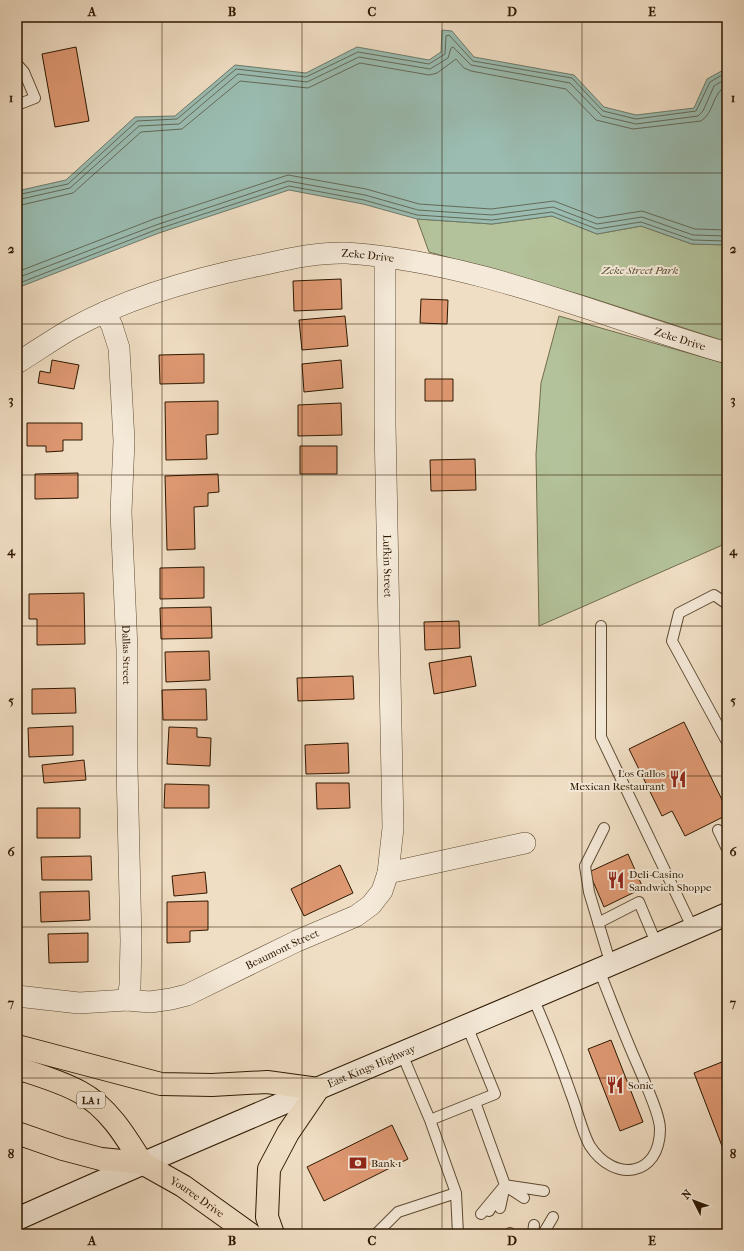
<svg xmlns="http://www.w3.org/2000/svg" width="744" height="1251" font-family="'IM FELL French Canon',serif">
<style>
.green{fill:#b3c29a;stroke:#706d4d}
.water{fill:#9abcb1;stroke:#6e7a6a}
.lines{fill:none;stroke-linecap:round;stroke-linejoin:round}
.shore{stroke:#646a58;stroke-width:1}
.building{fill:#de9872;stroke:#2d1800}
.service-casing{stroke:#5e4a31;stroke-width:12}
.minor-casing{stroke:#5e4a31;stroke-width:22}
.secondary-casing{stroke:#2d1800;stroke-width:24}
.primary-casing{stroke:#2d1800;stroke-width:24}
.service{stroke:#f5ead9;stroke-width:10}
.minor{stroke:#f5ead9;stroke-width:21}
.secondary{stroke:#f5ead9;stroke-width:22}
.primary{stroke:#f0dec4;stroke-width:22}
.grid{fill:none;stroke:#2d1800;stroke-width:1;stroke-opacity:0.55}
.labels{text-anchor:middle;stroke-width:4;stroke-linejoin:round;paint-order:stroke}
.shield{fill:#f5ead9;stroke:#695741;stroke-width:1}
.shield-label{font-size:10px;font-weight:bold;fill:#2d1800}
.street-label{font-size:11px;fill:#2d1800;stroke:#f5ead9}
.park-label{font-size:11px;font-style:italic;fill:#554b2e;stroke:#f5ead9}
.poi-label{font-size:11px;fill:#2d1800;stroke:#f5ead9;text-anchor:start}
.neatline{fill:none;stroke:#2d1800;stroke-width:1.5}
.grid-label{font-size:13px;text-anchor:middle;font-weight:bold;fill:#2d1800}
</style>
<rect width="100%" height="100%" fill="#f0dec4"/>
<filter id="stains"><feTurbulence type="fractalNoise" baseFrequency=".005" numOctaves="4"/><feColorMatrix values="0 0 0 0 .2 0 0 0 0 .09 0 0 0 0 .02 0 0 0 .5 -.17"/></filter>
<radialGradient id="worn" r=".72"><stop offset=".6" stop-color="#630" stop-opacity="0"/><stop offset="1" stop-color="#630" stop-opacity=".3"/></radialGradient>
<path class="green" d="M552,216L597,234L641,226L692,244L727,245V342L585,296L429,252L417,219L492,224Z
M559,316L727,364V543L539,626L536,454L541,383Z"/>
<path class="water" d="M442,30L452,31L474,57L574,75L604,107L636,115L694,108L707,79L727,68V245L692,244L641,226L597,234L552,216L492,224L417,219L363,204L289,190L159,233L17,288V191L66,180L135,117L175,116L235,65L306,73L357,47L429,60L441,52Z"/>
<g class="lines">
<path class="shore" d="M17,195L68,184L137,121L177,119L236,69L306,77L358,52L429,64L445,54L446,36L449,35L473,61L572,78L603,111L636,119L696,111L710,82L727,72
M17,200L70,188L139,126L179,124L238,74L307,82L359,57L430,69L448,58L451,48L453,47L471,65L570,83L602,116L636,124L698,116L703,111L714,86L727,78
M17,206L73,193L141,132L182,129L240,81L308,88L360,63L429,75L437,73L456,59L464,68L471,71L566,89L596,120L633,129L701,121C715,112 711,94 727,85
M17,272L154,219L288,175L366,189L419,204L491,209L554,201L598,218L642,211L695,229L727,230
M17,278L156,225L288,181L365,195L418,210L492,215L553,207L597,224L642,217L693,235L727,236
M17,284L158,229L289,186L364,200L417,215L492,220L552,212L597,229L641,222L693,240L727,241"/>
</g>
<path class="building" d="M76,47L89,121L55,127L42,54Z
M341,279L342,309L294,311L293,281Z
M421,299L448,300L447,324L420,323Z
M345,316L348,346L302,350L299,320Z
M204,354V383L160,384L159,355Z
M52,360L79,365L74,389L38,383L40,371L50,373Z
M341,360L343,388L304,392L302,364Z
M425,379H453V401H425Z
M218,401V434L206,435L207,459L166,460L165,402Z
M341,403L342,435L298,436V405Z
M27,423H82V440H63V451L46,452V446H27Z
M300,446H337V474H300Z
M475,459L476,490L431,491L430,460Z
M78,473V498L35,499V474Z
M218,474L219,492L208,493V506L194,507L195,549L167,550L165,476Z
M204,567V598L160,599V568Z
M84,593L85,644L37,645V619H29V594Z
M211,607L212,638L161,639L160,608Z
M459,621L460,648L425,650L424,622Z
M209,651L210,680L166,682L165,652Z
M471,656L476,686L434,694L429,663Z
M353,676L354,699L298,701L297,678Z
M75,688L76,713L32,714V689Z
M206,689L207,720H163L162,690Z
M684,722L727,810V815L685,836L672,811L662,816L629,749Z
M73,726V755L29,757L28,728Z
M169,727L197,728V737L211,738L210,766L167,764Z
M348,743L349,773L306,774L305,745Z
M84,760L86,780L44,783L42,765Z
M316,783H349L350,808L317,809Z
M165,784L209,785V808H164Z
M37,808H80V838H37Z
M628,854L643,888L604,907L589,872Z
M91,856L92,880H42L41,857Z
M340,865L353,893L304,916L291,889Z
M205,872L207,893L174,896L172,876Z
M89,891L90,920L41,922L40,892Z
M208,901V930L190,931V942L167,943V902Z
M88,933V962L49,963L48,934Z
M611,1040L643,1122L620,1131L588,1049Z
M727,1060V1159L694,1073Z
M392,1125L408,1159L324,1201L307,1167Z"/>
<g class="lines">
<g class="service-casing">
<path id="service" d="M17,64L24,72L35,98L17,105
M727,604L714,595L679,613L672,641L727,742
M601,626V737L693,929
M604,828L585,866L589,892L611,965
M718,830L727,849
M598,923L639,902L657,945
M533,998C547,1030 560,1062 571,1094C577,1109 582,1132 590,1146C614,1183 660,1177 660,1129C660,1114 644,1081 638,1066C624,1035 612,1002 599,970
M402,1054L430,1120L495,1094L467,1026
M475,1102L505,1185
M430,1120L456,1193L458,1234
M507,1187L524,1198
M500,1208L505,1185L544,1191
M481,1214L505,1185L489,1211
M510,1233L511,1234
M376,1234L398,1212L456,1193
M533,1234L534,1225
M543,1234L553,1217"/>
</g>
<g class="minor-casing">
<g id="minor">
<path id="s1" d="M385,258V425L393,828L388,873"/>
<path id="s2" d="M105,312L112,326L119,348L124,441L121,512L127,650V767L131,941L130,986L127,1000"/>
<path id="s3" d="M17,363C35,352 52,340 71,329C130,296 199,277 266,264C292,258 320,252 347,253C479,262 601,317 727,353"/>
<path id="s4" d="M17,996L79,1003L127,1000L150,1002L171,999L187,995L297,941L356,916L371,905L382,891L388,873L525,843"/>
</g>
</g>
<g class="secondary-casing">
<g id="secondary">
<path id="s5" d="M17,1219C252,1113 491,1018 727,914"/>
</g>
</g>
<g class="primary-casing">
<g id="primary">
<path d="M17,1046L161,1084L212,1085L267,1082L318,1089L288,1133L269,1169L267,1217L273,1234"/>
<path d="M17,1068C38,1075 60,1081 80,1092C108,1107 126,1137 142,1163"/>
<path id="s6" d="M17,1133L63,1149L101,1159L142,1163L183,1186L250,1234"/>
</g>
</g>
<use href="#service" class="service"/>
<use href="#minor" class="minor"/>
<use href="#secondary" class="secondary"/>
<use href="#primary" class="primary"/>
</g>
<path class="grid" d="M162,17V1234M302,17V1234M442,17V1234M582,17V1234M17,173H727M17,324H727M17,475H727M17,626H727M17,776H727M17,927H727M17,1078H727"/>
<defs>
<g id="restaurant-bare" transform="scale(1.38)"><path d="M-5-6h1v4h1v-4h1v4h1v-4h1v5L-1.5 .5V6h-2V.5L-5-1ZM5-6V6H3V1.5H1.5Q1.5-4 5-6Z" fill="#8f2418" stroke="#f5ead9" stroke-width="2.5" paint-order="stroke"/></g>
<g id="bank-bare" transform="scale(1.38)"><path d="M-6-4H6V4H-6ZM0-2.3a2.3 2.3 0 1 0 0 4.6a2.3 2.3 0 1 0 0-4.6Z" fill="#8f2418" stroke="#f5ead9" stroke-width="2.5" paint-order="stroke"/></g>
</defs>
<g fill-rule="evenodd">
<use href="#restaurant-bare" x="678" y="779"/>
<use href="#restaurant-bare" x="616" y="880"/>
<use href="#restaurant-bare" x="615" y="1085"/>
<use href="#bank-bare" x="358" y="1163"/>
</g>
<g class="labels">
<rect class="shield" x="77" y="1092" width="28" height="16" rx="3"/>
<g class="shield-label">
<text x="91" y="1104">LA 1</text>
</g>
<g class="street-label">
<text dy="4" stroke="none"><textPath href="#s3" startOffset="373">Zeke Drive</textPath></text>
<text dy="4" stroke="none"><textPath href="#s3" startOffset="697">Zeke Drive</textPath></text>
<text dy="4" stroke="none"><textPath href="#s1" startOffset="308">Lufkin Street</textPath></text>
<text dy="4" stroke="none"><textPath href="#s2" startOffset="346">Dallas Street</textPath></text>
<text dy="4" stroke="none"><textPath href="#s4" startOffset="277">Beaumont Street</textPath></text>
<text dy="4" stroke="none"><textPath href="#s5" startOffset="386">East Kings Highway</textPath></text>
<text dy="4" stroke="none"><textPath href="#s6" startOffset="194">Youree Drive</textPath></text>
</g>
<g class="park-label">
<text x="640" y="274">Zeke Street Park</text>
</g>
<g class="poi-label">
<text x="665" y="777" text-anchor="end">Los Gallos<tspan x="665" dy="13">Mexican Restaurant</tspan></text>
<text x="629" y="878">Deli-Casino<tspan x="629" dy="13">Sandwich Shoppe</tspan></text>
<text x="628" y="1089">Sonic</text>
<text x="371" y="1167">Bank 1</text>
</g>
</g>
<rect width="744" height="1251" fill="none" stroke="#f0dec4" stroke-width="44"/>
<g transform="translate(694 1201) rotate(312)" stroke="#f5ead9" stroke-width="3" paint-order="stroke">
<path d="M0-3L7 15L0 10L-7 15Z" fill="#2d1800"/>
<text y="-6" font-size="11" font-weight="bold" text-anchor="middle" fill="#2d1800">N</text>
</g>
<rect x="22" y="22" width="700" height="1207" class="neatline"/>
<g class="grid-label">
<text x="92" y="16">A</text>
<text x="232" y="16">B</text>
<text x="372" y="16">C</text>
<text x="512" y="16">D</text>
<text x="652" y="16">E</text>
<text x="11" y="102">1</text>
<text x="733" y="102">1</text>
<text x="11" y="253">2</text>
<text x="733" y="253">2</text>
<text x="11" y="404">3</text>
<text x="733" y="404">3</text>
<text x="11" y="555">4</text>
<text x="733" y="555">4</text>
<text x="11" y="705">5</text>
<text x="733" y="705">5</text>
<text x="11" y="856">6</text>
<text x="733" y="856">6</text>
<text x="11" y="1007">7</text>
<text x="733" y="1007">7</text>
<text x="11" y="1158">8</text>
<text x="733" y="1158">8</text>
<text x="92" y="1245">A</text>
<text x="232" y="1245">B</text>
<text x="372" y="1245">C</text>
<text x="512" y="1245">D</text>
<text x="652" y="1245">E</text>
</g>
<rect width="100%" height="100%" filter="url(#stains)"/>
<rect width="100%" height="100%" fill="url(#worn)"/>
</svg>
